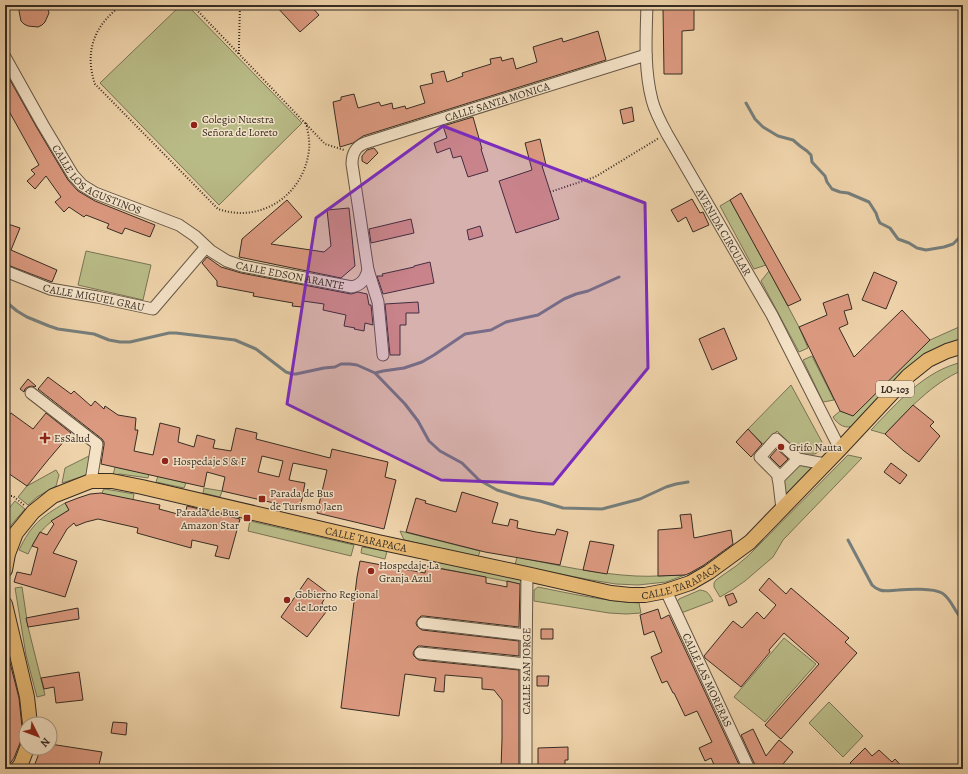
<svg xmlns="http://www.w3.org/2000/svg" width="968" height="774" font-family="Alegreya,serif">
<style>
.green{fill:#b9bb87;stroke:#787455}
.lines{fill:none;stroke-linecap:round;stroke-linejoin:round}
.stream{stroke:#767e7b;stroke-width:3}
.building{fill:#db997f;stroke:#372d23;fill-rule:evenodd}
.minor-casing{stroke:#655644;stroke-width:13}
.major-casing{stroke:#372d23;stroke-width:16}
.path{stroke:#372d23;stroke-width:2;stroke-dasharray:1 2;stroke-linecap:butt}
.minor{stroke:#f4e2c7;stroke-width:11}
.major{stroke:#e7b974;stroke-width:14}
.marked{fill:#7b2cbf;fill-opacity:0.2;stroke:#7b2cbf;stroke-width:3;stroke-linejoin:round}
.poi-dot{fill:#8f2418;stroke:#f4e2c7;stroke-width:1.5}
.labels{text-anchor:middle;stroke-width:3;stroke-linejoin:round;paint-order:stroke}
.shield{fill:#f4e2c7;stroke:#706354;stroke-width:1}
.shield-label{font-size:10px;font-weight:bold;fill:#372d23}
.street-label{font-size:11px;fill:#372d23;stroke:#f4e2c7}
.poi-label{font-size:11px;fill:#372d23;stroke:#f4e2c7;text-anchor:start}
</style>
<rect width="100%" height="100%" fill="#eed2a9"/>
<filter id="stains"><feTurbulence type="fractalNoise" baseFrequency=".005" numOctaves="4"/><feColorMatrix values="0 0 0 0 .2 0 0 0 0 .09 0 0 0 0 .02 0 0 0 .5 -.17"/></filter>
<radialGradient id="worn" r=".72"><stop offset=".6" stop-color="#630" stop-opacity="0"/><stop offset="1" stop-color="#630" stop-opacity=".3"/></radialGradient>
<path class="green" d="M181,5H187L302,123L219,205L100,83Z
M730,200L766,265L754,269L720,206Z
M86,251L151,265L143,300L78,285Z
M769,271L799,327L808,348L799,352L761,281Z
M959,327H963V339L946,345L855,425C846,430 838,425 833,417L840,411L853,415L930,340Z
M812,356L834,400L823,402L803,360Z
M963,362V370C932,383 908,410 885,434L871,430C897,403 925,370 963,362Z
M791,385L823,444L821,450L815,454H801L777,431L763,444L748,429Z
M91,455L90,474L62,483L65,468Z
M848,455L862,458L783,540L773,557L745,581L732,590L720,597L714,587V583L716,580L736,566L748,556Z
M797,465H814L785,495L784,478Z
M115,467L149,474L148,478L120,474L113,475Z
M56,470L59,475L56,486L37,497L28,505L18,497L27,486Z
M158,476L186,483L184,488L156,482Z
M204,488L222,491L220,497L203,493Z
M105,489L134,494L133,500L102,494L103,490Z
M15,501L25,509L12,524L5,535V513Z
M65,503L69,510C46,524 40,529 28,554L19,550C31,525 41,517 65,503Z
M250,521L354,545L351,556L248,531Z
M400,531L480,551L478,557L404,540Z
M362,547L387,551L385,559L361,553Z
M517,557C556,565 596,574 636,576C652,577 669,575 685,575L666,582L638,585L616,584L591,580L515,565Z
M436,562L517,577L521,580L520,584L434,567Z
M22,587L28,627L45,695L37,697L26,655L15,588Z
M538,587C572,594 605,601 639,603L641,613L626,614L609,613L534,601V590Z
M700,590C708,591 709,594 713,601L681,613L676,604L679,599Z
M784,638L816,664L765,722L734,697Z
M829,702L863,736L843,757L809,723Z"/>
<g class="lines">
<path class="stream" d="M746,103L755,119L763,127L778,136L793,140L800,146L807,151L811,155L812,162L825,176L827,182L832,189L840,192L848,193L869,202L876,213L878,219L880,223L890,228L898,239L909,243L917,248L926,250L944,247L953,244L963,234
M5,301L17,311L27,317L49,326L58,329L94,334L109,340L120,342H130L169,333H176L235,340L256,349L286,372L292,374H296L324,368L335,367L341,364H350L357,365L375,373L383,371L404,368L422,362L434,355L465,334L491,330L506,322L538,315L564,299L576,294L588,291L619,277
M375,373L405,404L418,421L429,441L440,451L462,463L479,480L497,490L520,497L540,501L563,508L602,509L640,499L666,487L676,484L688,482
M848,540L872,585C875,588 877,589 880,590C885,592 893,590 898,590C909,589 933,588 942,593C952,599 954,612 963,620"/>
</g>
<path class="building" d="M21,5H47L49,13L45,22L42,25L38,27L28,26L24,24L21,21L19,11Z
M275,5H310L319,15L300,32Z
M684,5H694V30L682,31V74H664L663,9L684,8Z
M598,31L606,60L363,136L353,143L340,147L333,102L341,100V97L354,94L358,108L379,102L381,106L392,103L393,109L405,106L406,109L425,103L420,86L433,83L431,74L444,71L447,82L463,76L462,73L491,64L490,59L501,57L502,61L513,58L516,69L537,62L533,47L562,38L563,42Z
M5,71L37,128L68,180L78,191L95,201L155,225L150,237L125,228L122,234L107,228L109,224L86,215L84,217L69,207L64,212L55,202L61,197L46,176L35,189L27,181L35,174L31,170L39,165L5,104Z
M632,107L634,121L623,124L620,110Z
M473,117L482,149H481L488,171L468,177L461,156L453,158L450,148L437,153L434,143L447,138L443,126Z
M540,139L546,165L542,166L559,219L516,233L499,181L532,170L525,143Z
M374,148L378,153L367,164L362,161V156L367,150Z
M741,193L801,300L788,306L730,200Z
M692,199L700,213L703,212L709,225L693,232L686,217L678,222L671,210Z
M287,200L302,217L271,244L324,252L331,246L327,210L349,208L355,266L341,278L239,257L242,239Z
M411,219L414,233L371,243L369,229Z
M5,223L20,228L11,250L57,270L52,282L5,264Z
M480,226L483,236L469,240L467,230Z
M207,257L221,267L241,273L351,294L358,292L367,294L369,305H371L373,325L365,323L364,331L354,329L355,328L344,326L346,315L323,310L324,304L303,301L302,307L292,306L293,303L253,296L254,293L217,286V281L202,263Z
M430,262L434,283L383,294L377,276H383L382,274L414,267V266Z
M874,272L897,282L886,309L862,300Z
M848,294L852,309L844,311L848,324L839,328L854,357L902,310L930,340L853,416L840,411L799,327L827,315L823,303Z
M418,302L419,313H406V325H400V355H390L385,304Z
M724,328L737,359L712,370L699,339Z
M48,377L71,394L74,391L91,406L95,401L104,409L105,406L118,415L136,418L135,430H138L134,451L153,455L160,423L180,428L178,442L194,447L197,435L215,440L213,448L231,451L236,428L257,433L256,439L330,458L332,449L388,462L385,477L396,480L384,529L317,513L327,470L293,463L289,480L305,483L300,509L222,491L225,477L207,472L204,487L101,464L104,445V442L102,439L38,389ZM262,456L283,461L279,477L258,472Z
M28,379L36,386L35,387L32,386L28,387L25,389L24,392L20,389Z
M913,405L934,422L930,426L940,436L919,462L904,451L885,434Z
M11,413L33,429L46,413L71,433L48,460L27,486L5,471V420Z
M748,429L762,444L751,457L736,442Z
M777,449L788,459L780,467L770,457Z
M891,463L907,475L900,484L884,472Z
M462,492L498,503L492,523L508,526L510,519L518,521L517,528L536,532L555,535L557,529L568,532L560,565L485,552L406,532L416,498L426,501L425,503L456,512Z
M101,493L160,505L159,509L185,516L187,506L240,519L229,559L215,556L218,546L192,540L191,548L137,533L138,528L98,519L86,522L76,526L74,523L67,529L53,553L77,561L65,597L14,582L17,572L31,575L38,548L32,546L40,532L47,535L54,524L51,521L69,510L65,503L78,498L90,494Z
M691,514L694,538L731,530L733,544L704,565L690,573L685,575L658,576V530L682,528L680,515Z
M590,541L614,545L607,574L583,570Z
M360,561L425,573L426,566L486,577V583L497,585L507,587V581L520,584L519,627L424,616H421L418,619L416,623L417,626L419,628L422,630L519,641V656L421,646H418L415,649L413,653L414,656L416,658L419,660L519,670V769H501L502,739V700L494,690L482,689V678L445,675L444,692L434,691L436,678L405,674L399,716L341,708L357,577Z
M308,578L328,593L322,603L326,612L307,637L281,617Z
M769,578L786,594L791,588L849,638L845,642L857,653L781,739L765,725L819,664L784,633L769,650L770,652L741,687L705,658L704,656L733,621L742,628L757,612L764,619L776,605L759,590Z
M733,593L737,602L729,606L725,596Z
M78,608L79,619L28,627L26,618Z
M658,609L661,619L669,615L741,769H716L711,758L705,761L699,748L712,742L697,711L685,716L674,693H673L667,681L662,683L651,657L662,652L654,631L644,635L640,615Z
M541,629H553V639H541Z
M5,651H7L19,698L22,727L20,743L14,758L6,769H5V746L6,747L8,718L5,700Z
M79,672L83,700L56,703L54,687L44,689L41,678Z
M537,676H549L548,686H537Z
M113,722L127,723L126,735L111,733Z
M753,729L766,756L779,740L793,752L779,769H761L754,763L741,735Z
M50,744L102,752L98,769H33L41,748H50Z
M568,747V760H565V769H538V748Z
M865,748L872,756L879,750L892,762L895,759L904,769H856L850,763Z"/>
<g class="lines">
<g class="minor-casing">
<g id="minor">
<path id="s1" d="M647,5C646,37 644,69 652,100C655,112 661,123 667,134L772,315L840,449"/>
<path id="s2" d="M5,57L43,125L73,175L82,185L95,193L179,225L195,236L211,251L227,261L242,266L352,287C361,285 365,280 368,270"/>
<path id="s3" d="M5,271L50,289L97,297L153,309L206,247"/>
<path id="s4" d="M383,355L378,302L368,270L352,164C352,154 355,147 365,143L646,55"/>
<path d="M31,393L97,444L91,481"/>
<path d="M778,479L798,459"/>
<path d="M782,509L778,475L760,457L776,439L798,459L825,464"/>
<path id="s5" d="M666,591L749,769"/>
<path d="M423,623L526,635"/>
<path d="M420,653L526,664"/>
<path id="s6" d="M526,769V664L527,574"/>
</g>
</g>
<g class="major-casing">
<g id="major">
<path id="s7" d="M5,570L8,554L16,533L33,512L53,496L91,481H112L142,487L378,542L527,574L611,593L630,595H645L666,591L690,583L709,572L750,542L840,449L908,376L928,360L947,351L963,346"/>
<path d="M5,604L27,697L30,724"/>
<path d="M17,769L21,764L27,748"/>
</g>
</g>
<path class="path" d="M122,5C94,25 84,52 95,84L218,209C261,224 304,195 309,150C310,141 308,132 306,123
M192,5L239,54
M240,5L239,44V54L325,144L344,150
M550,192L595,177L659,138
M5,496H13L24,505"/>
<use href="#minor" class="minor"/>
<use href="#major" class="major"/>
</g>
<path class="marked" d="M443,126L645,203L648,368L553,484L441,480L287,404L316,218Z"/>
<g class="poi-dot">
<circle cx="194" cy="125" r="4"/>
<path d="M43 432h4v4h4v4h-4v4h-4v-4h-4v-4h4z"/>
<circle cx="781" cy="447" r="4"/>
<circle cx="165" cy="461" r="4"/>
<rect x="258" y="495" width="8" height="8" rx="2"/>
<rect x="243" y="514" width="8" height="8" rx="2"/>
<circle cx="371" cy="571" r="4"/>
<circle cx="287" cy="600" r="4"/>
</g>
<g class="labels">
<rect class="shield" x="876" y="381" width="38" height="16" rx="3"/>
<g class="shield-label">
<text x="895" y="393">LO-103</text>
</g>
<g class="street-label">
<text dy="4" stroke="none"><textPath href="#s4" startOffset="359">CALLE SANTA MONICA</textPath></text>
<text dy="4" stroke="none"><textPath href="#s2" startOffset="158">CALLE LOS AGUSTINOS</textPath></text>
<text dy="4" stroke="none"><textPath href="#s1" startOffset="246">AVENIDA CIRCULAR</textPath></text>
<text dy="4" stroke="none"><textPath href="#s2" startOffset="380">CALLE EDSON ARANTE</textPath></text>
<text dy="4" stroke="none"><textPath href="#s3" startOffset="93">CALLE MIGUEL GRAU</textPath></text>
<text dy="4" stroke="none"><textPath href="#s7" startOffset="414">CALLE TARAPACA</textPath></text>
<text dy="4" stroke="none"><textPath href="#s7" startOffset="737">CALLE TARAPACA</textPath></text>
<text dy="4" stroke="none"><textPath href="#s6" startOffset="98">CALLE SAN JORGE</textPath></text>
<text dy="4" stroke="none"><textPath href="#s5" startOffset="98">CALLE LAS MORERAS</textPath></text>
</g>
<g class="poi-label">
<text x="202" y="123">Colegio Nuestra<tspan x="202" dy="13">Señora de Loreto</tspan></text>
<text x="54" y="442">EsSalud</text>
<text x="789" y="451">Grifo Nauta</text>
<text x="173" y="465">Hospedaje S &amp; F</text>
<text x="270" y="497">Parada de Bus<tspan x="270" dy="13">de Turismo Jaen</tspan></text>
<text x="239" y="516" text-anchor="end">Parada de Bus<tspan x="239" dy="13">Amazon Star</tspan></text>
<text x="379" y="569">Hospedaje La<tspan x="379" dy="13">Granja Azul</tspan></text>
<text x="295" y="598">Gobierno Regional<tspan x="295" dy="13">de Loreto</tspan></text>
</g>
</g>
<rect width="968" height="774" fill="none" stroke="#eed2a9" stroke-width="20"/>
<rect x="6" y="6" width="956" height="762" fill="none" stroke="#372d23" stroke-width="2"/>
<rect x="10" y="10" width="948" height="754" fill="none" stroke="#372d23"/>
<g transform="translate(38 736) rotate(132)"><circle r="19" fill="#f4e2c7" stroke="#a89a85"/>
<path d="M0-3L7 15L0 10L-7 15Z" fill="#8f2418"/>
<text y="-6" font-size="11" font-weight="bold" text-anchor="middle" fill="#372d23">N</text>
</g>
<rect width="100%" height="100%" filter="url(#stains)"/>
<rect width="100%" height="100%" fill="url(#worn)"/>
</svg>
